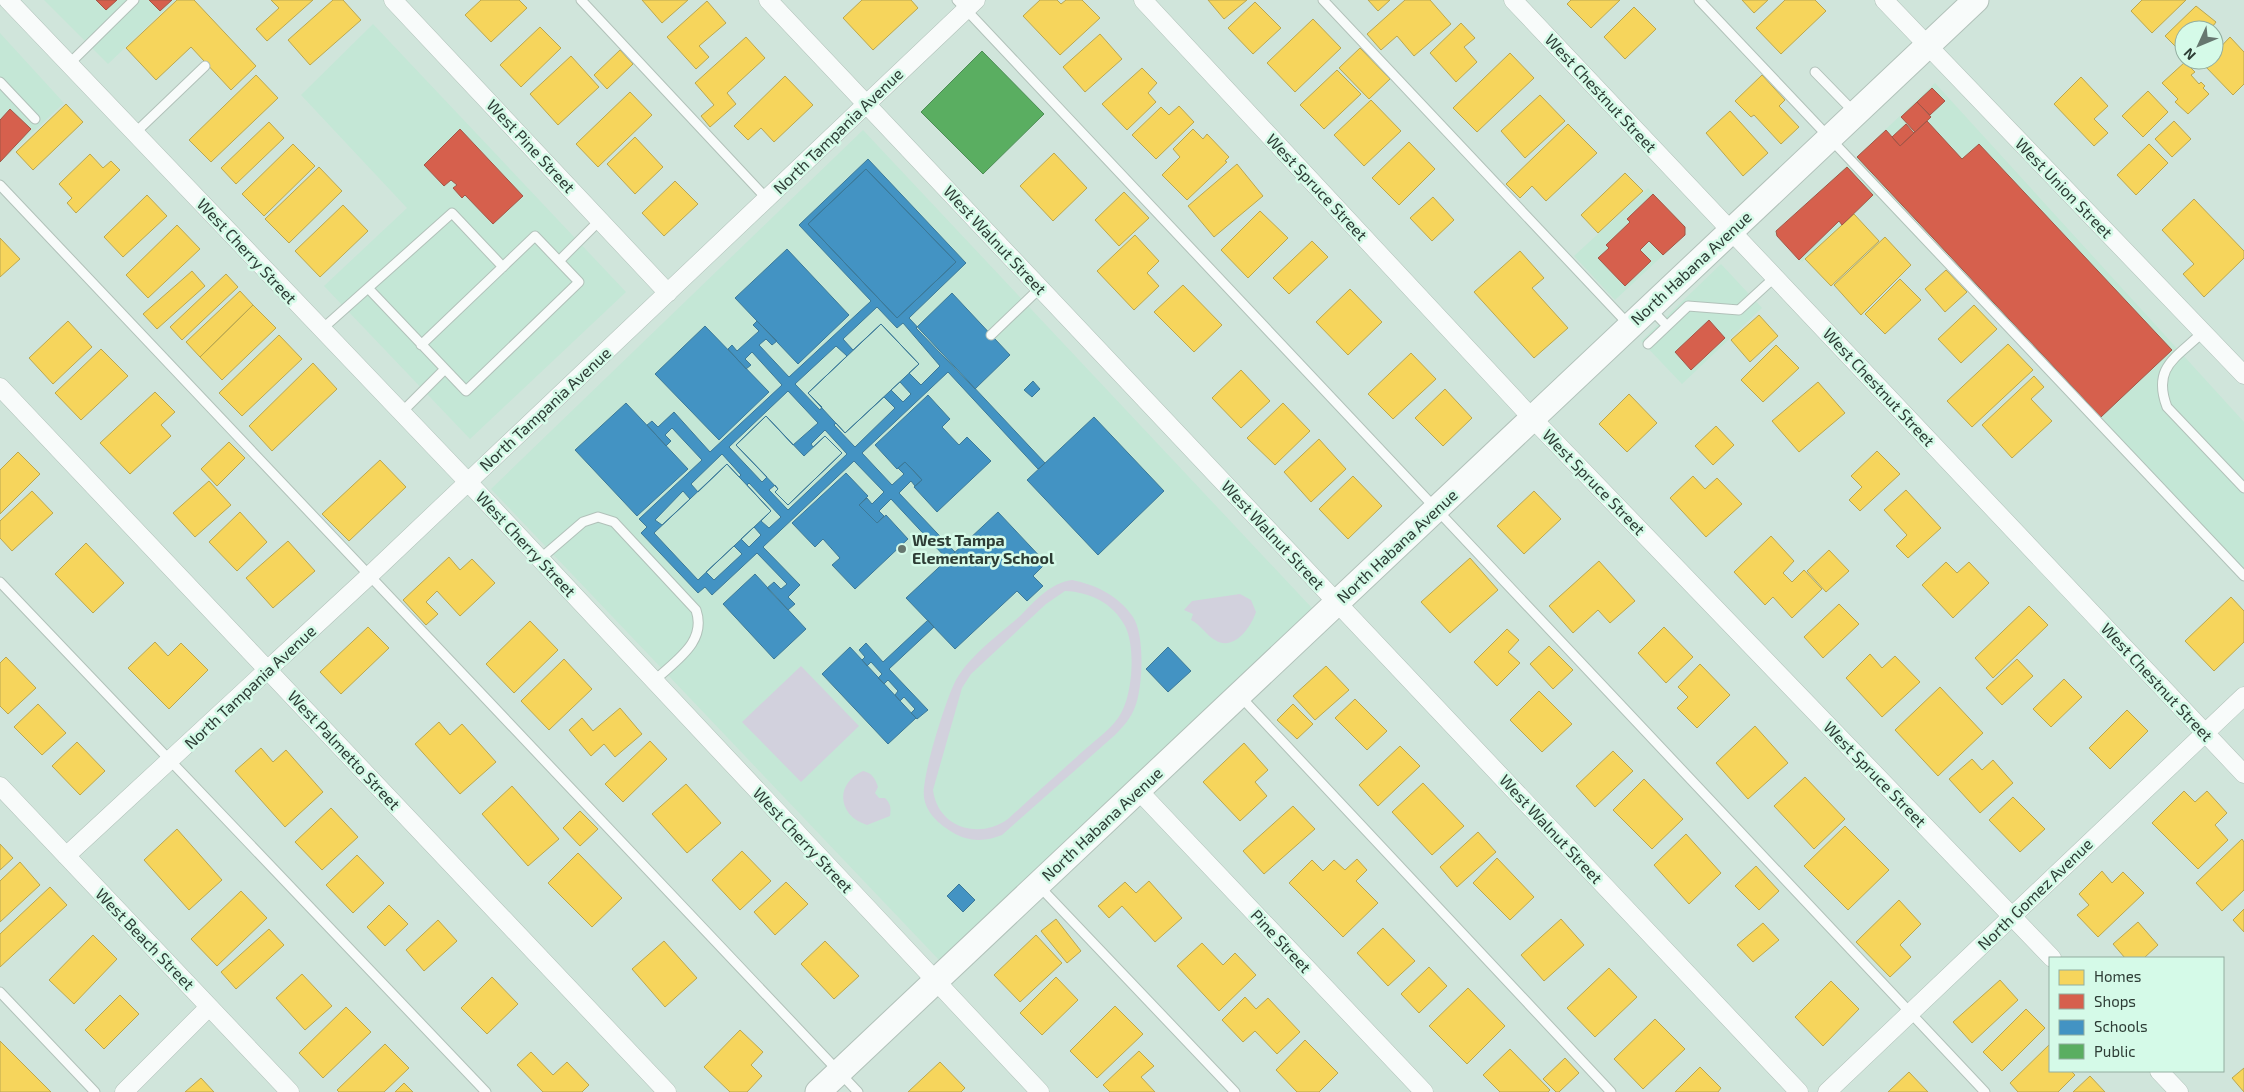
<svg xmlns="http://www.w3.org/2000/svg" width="2244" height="1092" font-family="'Exo 2',sans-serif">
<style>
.built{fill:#c4e7d6}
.green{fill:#d2d1dd;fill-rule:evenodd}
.homes{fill:#f6d55c;stroke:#baa750}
.shops{fill:#d6604d;stroke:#a35546}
.schools{fill:#4393c3;stroke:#3c7998;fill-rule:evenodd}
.public{fill:#5aae61;stroke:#4c8c54}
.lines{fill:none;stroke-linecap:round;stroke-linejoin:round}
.lane-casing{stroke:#b1c1b9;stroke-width:11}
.street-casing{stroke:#b1c1b9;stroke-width:19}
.secondary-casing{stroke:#b1c1b9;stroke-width:27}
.lane{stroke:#f8fbfa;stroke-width:9}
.street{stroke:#f8fbfa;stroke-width:18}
.secondary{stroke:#f8fbfa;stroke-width:25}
.poi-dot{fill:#66776f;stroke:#d5fae8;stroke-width:2}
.labels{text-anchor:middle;stroke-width:5;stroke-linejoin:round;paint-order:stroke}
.street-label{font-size:16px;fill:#2d3c35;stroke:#d5fae8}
.poi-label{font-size:16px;font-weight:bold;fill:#2d3c35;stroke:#d5fae8;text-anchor:start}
</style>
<rect width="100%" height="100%" fill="#d0e5db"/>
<path class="built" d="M44,0H175L108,64Z
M373,24L626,292L470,439L324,286L407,208L301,95Z
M0,33L64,103L0,163Z
M1935,83L2244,422V581L1876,195L1802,262L1774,234Z
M863,130L1312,608L940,961L491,489Z
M1648,188L1686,227V234L1615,300L1574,256Z
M1721,264L1762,308L1682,384L1641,341Z"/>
<path class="green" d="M1072,580C1096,585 1118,595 1133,617C1145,635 1143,687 1135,707C1131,718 1123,727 1115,735L1002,835C985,842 968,842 952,832C939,824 926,813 924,797C921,778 945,703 954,684C967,657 998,636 1020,616C1035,601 1050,583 1072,580ZM1065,591C1090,592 1113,603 1125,626C1136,647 1133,698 1118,718C1109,731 1094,741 1082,752C1058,774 1033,796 1008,819C979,840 938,828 933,790L962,688L971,674L1046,604Z
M1240,594L1251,600L1256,612C1251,627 1234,652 1215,640C1206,635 1201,625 1191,620L1193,614L1184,610L1192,601Z
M801,666L859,726L801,782L742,722Z
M863,771C872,773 875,778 878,787L875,793L879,798H885C891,804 891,808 890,816L867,825C838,816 834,784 863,771Z"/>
<path class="homes" d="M177,0H194L256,66L231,90L191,47L156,80L126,48Z
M271,0H313L267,41L256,29L279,8Z
M333,0H343L361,20L310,65L288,40Z
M481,0H519L527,8L491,42L465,15Z
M642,0H688L662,23Z
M862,0H911L918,8L873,50L843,18Z
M1040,0H1057L1061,4L1066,0H1082L1100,18L1060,55L1023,16Z
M1208,0H1247L1224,19Z
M1368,0H1390L1378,11Z
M1405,0H1430L1451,24L1414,56L1397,36L1381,50L1367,34Z
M1571,0H1620L1591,28L1567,4Z
M1742,0H1768L1754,13Z
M1785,0H1815L1826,11L1781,54L1756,28Z
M2142,0H2186L2152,33L2131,11Z
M707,1L726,23L699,46L709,57L696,69L667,37Z
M1255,2L1281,28L1253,54L1228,28Z
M2196,6L2216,22L2210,30H2184V55L2165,36Z
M1634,7L1656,29L1625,59L1604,37Z
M1313,19L1341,48L1295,92L1267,63Z
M1461,23L1475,38L1464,47L1477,62L1456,82L1430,53Z
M540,27L561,48L521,87L500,65Z
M1100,34L1122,59L1085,92L1063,67Z
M746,37L765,58L727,93L736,104L710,127L701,116L714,105L695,83Z
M2230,37L2244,52V84L2233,95L2203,64L2208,60H2214V54Z
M1360,48L1390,79L1369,99L1339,68Z
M620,50L633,64L607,89L594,75Z
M1510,53L1534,78L1477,132L1453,108Z
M571,56L599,87L558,125L530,94Z
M2185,62L2195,72L2191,75L2199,84L2201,82L2205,86L2203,88L2209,94L2188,114L2175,102L2178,99L2162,83Z
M1142,68L1157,83L1148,93L1156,102L1127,130L1102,104Z
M1337,70L1361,94L1324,129L1300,105Z
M256,75L278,98L211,162L189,140Z
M1762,75L1785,100L1779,106L1799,127L1781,144L1754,115L1751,117L1735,101Z
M785,76L813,105L774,142L761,128L748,140L734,126Z
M2081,77L2108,106L2094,119L2108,133L2094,146L2054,104Z
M2148,91L2168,112L2143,137L2122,116Z
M630,92L652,115L598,167L576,144Z
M1540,95L1565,121L1525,158L1501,131Z
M1371,100L1401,131L1364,166L1334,135Z
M66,104L83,122L33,170L16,152Z
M1179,106L1194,122L1156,159L1132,135L1161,107L1169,115Z
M1730,111L1768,153L1743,176L1706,133Z
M2174,121L2191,139L2172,157L2155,139Z
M269,122L284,138L236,184L221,168Z
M1568,124L1597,153L1546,201L1532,186L1520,198L1506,184Z
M1193,129L1203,139L1207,134L1229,157L1225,161L1227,162L1187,200L1162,175L1180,157L1173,149Z
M635,137L663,167L635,194L607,164Z
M1409,142L1435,169L1399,205L1372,178Z
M293,144L315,166L264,216L242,194Z
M2149,144L2168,163L2136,195L2117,175Z
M1054,153L1087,188L1053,221L1020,186Z
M90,154L103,168L111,161L120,170L76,213L67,203L72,198L59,184Z
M1237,164L1263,196L1214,237L1188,206Z
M319,167L342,191L289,243L265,219Z
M1625,173L1643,191L1598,233L1581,215Z
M675,181L698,204L664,236L642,213Z
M1124,192L1149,218L1119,246L1095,220Z
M147,195L167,216L123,257L104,237Z
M1433,197L1454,220L1432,241L1410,218Z
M2194,199L2244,251V258L2204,297L2183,274L2194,264L2162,230Z
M343,205L368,231L320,277L295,251Z
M1260,211L1288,238L1248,278L1221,250Z
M1854,214L1879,241L1831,286L1805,259Z
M177,225L200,249L148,298L126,275Z
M1135,235L1159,261L1147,273L1159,286L1134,310L1097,271Z
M1885,237L1911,265L1861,315L1834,285Z
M0,238L20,259L0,277Z
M1312,241L1328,257L1289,294L1273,278Z
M1520,251L1544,278L1532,288L1568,328L1534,358L1474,292Z
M1946,270L1967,292L1945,312L1925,289Z
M192,271L205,286L157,329L143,314Z
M226,274L238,287L182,340L170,327Z
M1900,279L1921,300L1885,334L1865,314Z
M1183,285L1222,325L1194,352L1154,312Z
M1350,289L1382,322L1348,355L1316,322Z
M240,291L253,305L200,357L186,342Z
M253,305L276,328L222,380L200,357Z
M1974,305L1997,329L1961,363L1938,339Z
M1759,315L1778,336L1750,362L1731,340Z
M68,321L92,347L53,384L29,358Z
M279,335L302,359L242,416L219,393Z
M2008,344L2033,370L1972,427L1947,401Z
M1776,345L1799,368L1763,402L1741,380Z
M101,349L128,376L81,420L55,393Z
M1411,353L1436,379L1393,419L1368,394Z
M313,363L337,389L272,451L249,426Z
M1241,370L1270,401L1241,428L1212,398Z
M2034,376L2044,387L2031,399L2052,421L2012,458L1982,425Z
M1818,382L1845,413L1799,452L1772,421Z
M1445,389L1472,418L1443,446L1415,418Z
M155,392L175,412L161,425L171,436L130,474L100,443Z
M1629,394L1657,423L1627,452L1599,424Z
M1283,403L1310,431L1275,465L1247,438Z
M1716,426L1734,445L1713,465L1695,446Z
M1319,439L1346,469L1311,502L1284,472Z
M229,442L245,458L217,486L201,469Z
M1877,451L1900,474L1860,511L1849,500L1862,487L1851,476Z
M18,452L40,474L0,514V470Z
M380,460L406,487L349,541L322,514Z
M1353,476L1382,506L1348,539L1319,509Z
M1693,476L1705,489L1717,478L1742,504L1706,537L1670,498Z
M209,481L231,505L195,537L173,513Z
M1906,490L1941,528L1908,558L1896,546L1907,535L1884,510Z
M32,491L53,513L12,551L0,538V521Z
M1534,491L1561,519L1524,554L1497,526Z
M240,512L267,542L237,571L209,542Z
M1771,536L1794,561L1783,573L1792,582L1804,570L1822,589L1792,618L1773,597L1765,605L1734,572Z
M288,541L315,571L273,608L246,578Z
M86,543L124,583L93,613L55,574Z
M1829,550L1849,571L1826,592L1807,571Z
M449,557L460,570L472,559L495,583L460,616L437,591L426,602L438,614L426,625L403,600Z
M1470,558L1498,590L1450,633L1421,602Z
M1599,561L1635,601L1610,623L1598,610L1573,633L1549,606Z
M1946,562L1957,573L1969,562L1989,583L1953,618L1922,585Z
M2231,597L2244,611V642L2214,671L2185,641Z
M1839,604L1859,624L1823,658L1804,637Z
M2029,606L2048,625L1993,678L1975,658Z
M530,621L558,650L514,693L486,664Z
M368,627L389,648L341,694L320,672Z
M1664,627L1693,657L1666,683L1638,653Z
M1507,629L1519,640L1508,652L1520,663L1497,686L1474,662Z
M155,642L168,656L181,643L208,670L169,709L128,668Z
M1549,646L1573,670L1553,689L1530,664Z
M1870,654L1882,668L1895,656L1920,682L1882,717L1846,678Z
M6,657L36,688L8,714L0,706V663Z
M564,659L592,689L549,730L521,701Z
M2017,659L2033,676L2002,705L1986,688Z
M1700,664L1730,695L1697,728L1677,708L1688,697L1678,687Z
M1326,666L1349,690L1315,720L1293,696Z
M2064,679L2082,697L2051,727L2033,709Z
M1940,687L1983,733L1938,776L1895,730Z
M1539,691L1572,724L1542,752L1510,720Z
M1355,699L1387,731L1367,750L1335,718Z
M38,704L66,733L42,755L14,727Z
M1293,704L1313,724L1297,739L1277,720Z
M620,708L642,734L615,757L604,744L591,756L569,730L582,718L593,731Z
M2127,710L2148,731L2110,769L2089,748Z
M439,722L450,735L462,724L496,762L460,794L415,744Z
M1755,726L1788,763L1748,799L1716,763Z
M650,741L667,759L623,802L605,784Z
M77,742L105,771L80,795L52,766Z
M1244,743L1268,770L1255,782L1267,796L1240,821L1203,782Z
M1400,746L1420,766L1378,806L1359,785Z
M261,748L273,762L286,750L323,792L285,827L235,771Z
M1613,751L1633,771L1595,807L1576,786Z
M1972,759L1982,770L1993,760L2013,783L1980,813L1949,779Z
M1805,777L1845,819L1814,849L1774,806Z
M1644,779L1683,819L1652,849L1613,810Z
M1423,783L1464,826L1432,855L1392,812Z
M686,784L721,823L687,853L652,814Z
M512,786L559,839L528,866L482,814Z
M2184,791L2195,802L2207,791L2227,813L2215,825L2228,840L2198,869L2152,823Z
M2013,797L2045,829L2020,852L1989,820Z
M1293,806L1315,829L1264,874L1243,851Z
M331,808L358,837L322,870L295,842Z
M580,811L598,829L580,846L563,828Z
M1845,826L1889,870L1848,910L1804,866Z
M177,829L222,880L189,910L144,860Z
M1478,832L1496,852L1457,887L1440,867Z
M1686,834L1721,873L1689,904L1654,865Z
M2242,839L2244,842V890L2222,911L2196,883Z
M0,844L13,858L0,870Z
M742,851L771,881L740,910L712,880Z
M578,853L622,898L592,927L548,883Z
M357,855L384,883L353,913L326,885Z
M1497,858L1534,897L1510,920L1473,883Z
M1357,859L1367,870L1356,881L1378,903L1343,937L1289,883L1312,860L1323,871L1334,860L1345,870Z
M20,862L40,885L0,922V881Z
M1756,866L1779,891L1759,910L1735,886Z
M2102,871L2112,883L2123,872L2144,893L2098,937L2077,915L2089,905L2079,894Z
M1149,881L1182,918L1155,942L1122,906L1109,918L1098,906L1125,882L1136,893Z
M786,882L808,904L775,935L754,912Z
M50,887L67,905L0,967V934Z
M241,891L267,918L217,966L191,939Z
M1899,900L1921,924L1900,945L1911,957L1890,977L1856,942Z
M389,905L408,924L385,946L367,927Z
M2244,909V932L2233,920Z
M1056,919L1081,951L1067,963L1041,931Z
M1561,919L1584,945L1544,981L1521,955Z
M438,920L457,941L424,971L406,950Z
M2138,922L2158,945L2144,958H2125L2113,944Z
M1763,923L1779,940L1753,962L1737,945Z
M1383,928L1415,961L1388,986L1357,953Z
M269,929L284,945L236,989L221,972Z
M93,935L117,959L74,1004L49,980Z
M1036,935L1062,963L1020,1002L994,975Z
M664,941L697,978L665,1007L632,969Z
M825,941L859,976L834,999L801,964Z
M1202,943L1223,965L1235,953L1256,975L1219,1011L1177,966Z
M1429,967L1447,986L1419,1013L1401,994Z
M1609,968L1637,997L1595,1037L1567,1008Z
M302,974L332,1006L305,1030L276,998Z
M492,977L518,1004L487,1034L461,1008Z
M1056,977L1078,1000L1042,1035L1020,1013Z
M2000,980L2018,1000L1972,1043L1953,1022Z
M1831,981L1859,1009L1823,1046L1795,1017Z
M1468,988L1505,1026L1467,1064L1429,1026Z
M120,995L139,1014L104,1049L85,1030Z
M1245,997L1256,1009L1268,998L1300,1032L1277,1054L1255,1031L1243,1042L1222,1020Z
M1115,1006L1143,1034L1097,1078L1070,1051Z
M346,1007L371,1032L323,1078L299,1053Z
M2026,1009L2045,1028L2002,1071L1983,1052Z
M1655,1019L1685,1049L1643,1089L1614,1059Z
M740,1030L763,1052L751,1065L762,1076L747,1092H730L704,1067Z
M1305,1040L1338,1073L1319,1092H1297L1276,1070Z
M0,1041L51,1092H0Z
M385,1044L409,1068L384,1092H339L337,1090Z
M2050,1044V1071H2071L2075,1075L2058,1092H2018L2010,1083Z
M1510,1049L1550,1090L1548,1092H1500L1483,1075Z
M1139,1051L1154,1066L1141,1077L1155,1092H1110L1103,1085Z
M531,1052L553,1075L567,1062L589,1085L582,1092H543L517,1065Z
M1565,1058L1579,1073L1559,1092H1556L1543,1079Z
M940,1062L965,1088L961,1092H908Z
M1700,1067L1721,1088L1718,1092H1675Z
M2244,1068V1092L2232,1078Z
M1909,1072L1928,1092H1888Z
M2090,1076L2105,1092H2073Z
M201,1078L214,1092H185Z
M404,1083L413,1092H395Z"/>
<path class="shops" d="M96,0H117L106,10Z
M149,0H172L160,11Z
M1932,88L1945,101L1930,115L1917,102Z
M1917,102L1931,117L1915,132L1901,117Z
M10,109L31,129L0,162V120Z
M1927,121L1962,159L1979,144L2172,350L2101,417L1857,157L1886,130L1900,146Z
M1906,124L1914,133L1900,146L1892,137Z
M460,129L523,196L493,224L465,195L462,198L453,188L457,185L451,180L444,186L424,165Z
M1847,167L1873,195L1842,225L1839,221L1799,260L1777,236L1776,231Z
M1653,194L1685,227V235L1663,255L1649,241L1640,250L1651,261L1625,286L1598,258L1609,248L1606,245L1630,222L1627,219Z
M1709,320L1725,338L1691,370L1675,352Z"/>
<path class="schools" d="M868,159L966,263L909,318L1045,463L1038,469L948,372L862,453L892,485L904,474L898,468L905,462L922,480L915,486L911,481L899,493L955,552L947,559L891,499L879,511L884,516L877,523L859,505L867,498L872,504L884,492L854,461L763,547L800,585L788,597L795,604L788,610L767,588L774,582L781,589L787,584L757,553L712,595L705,587L698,593L641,533L647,527L639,519L702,460L672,428L665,435L671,441L666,446L647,425L652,421L658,427L674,412L710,452L782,385L752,352L745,359L751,365L746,369L728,349L732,345L737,351L759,331L753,325L757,321L777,341L772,345L766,339L759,345L789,377L871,301L799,225ZM866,169L956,262L897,318L808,224ZM877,307L897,328L903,323L940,366L921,385L909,373L919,364L881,324L853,350L843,339ZM836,346L847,356L808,393L822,407L820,410L795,384ZM900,382L911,394L903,402L891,390ZM788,391L818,423L793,445L766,416L736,445L767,477L762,482L729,447ZM884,397L895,408L855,447L834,425L836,423L845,433ZM825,430L847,454L788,510L769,490L775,485L778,489L775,492L788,505L842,453L825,436L813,447L811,444ZM722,454L741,475L739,477L727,464L698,492L691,484ZM749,483L781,517L769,528L761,521L771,511L747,485ZM683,491L690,499L662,525L655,520ZM754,527L761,535L749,547L741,539ZM734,546L742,554L714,580L706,572Z
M866,169L956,262L897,318L808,224Z
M787,249L849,315L798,364L735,298Z
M952,293L1010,355L975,389L916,328Z
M881,324L919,364L845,433L808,393Z
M705,326L769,392L719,440L655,374Z
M1033,381L1040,389L1032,397L1024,390Z
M928,395L950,419L942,427L959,445L967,437L991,461L937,512L914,487L922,480L914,471L905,462L897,469L875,445Z
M626,403L688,469L637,516L575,450Z
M766,416L804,456L825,436L842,453L788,505L775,492L778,489L736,445Z
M1094,417L1164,491L1098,555L1027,480Z
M727,464L771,511L698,580L654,533Z
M846,473L868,496L859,505L877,523L886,515L908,539L855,589L832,565L840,558L823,539L815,547L792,523Z
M998,512L1046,563L1033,576L1043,586L1027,601L1017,591L955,649L906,598Z
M755,574L806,629L774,659L723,604Z
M928,620L934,627L889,669L928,710L917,719L911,713L915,709L904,697L900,701L895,695L898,691L888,680L884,684L878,678L882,674L871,662L867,666L862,660L865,657L859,650L866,643L883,662Z
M850,647L916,718L888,744L822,674Z
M1168,647L1191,671L1168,692L1146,669Z
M959,884L975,900L963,912L947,896Z"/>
<path class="public" d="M982,51L1044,114L983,174L921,112Z"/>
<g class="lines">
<g class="lane-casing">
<path id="lane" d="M581,0L767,199
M957,0L1985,1092
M1323,0L1630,326
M1699,0L2244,576
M69,64L134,0
M1815,72L1855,113
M0,82L35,119
M135,133L205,66
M0,185L858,1092
M559,261L600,220
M368,288L466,391L579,282L535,236L421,345
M1650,308L1667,326
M321,330L452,213L503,267
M2203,332C2176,358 2152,367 2167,407L2244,488
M991,335L1040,288
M1648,344L1688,306L1739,310L1775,277
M401,413L445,369
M540,559L583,522L598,517L614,522L696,610C707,642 676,660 654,681
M0,582L486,1092
M1240,696L1611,1092
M1039,886L1235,1092
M0,992L95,1092"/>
</g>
<g class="street-casing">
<path id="street" d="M8,0L468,482L1040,1092
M393,0L668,293
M768,0L1799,1092
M1143,0L1532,418L2052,958
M1513,0L2244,774
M1884,0L2244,375
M0,387L667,1092
M0,786L290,1092
M1138,790L1424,1092
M66,856L370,575L976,0
M2159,1071L2179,1092
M124,1092L209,1007
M1827,1092L2244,696"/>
</g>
<g class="secondary-casing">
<path id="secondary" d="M818,1092L1976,0"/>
</g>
<use href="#lane" class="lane"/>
<use href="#street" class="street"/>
<use href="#secondary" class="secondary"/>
</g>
<circle class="poi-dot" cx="902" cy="549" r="5"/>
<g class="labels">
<g class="street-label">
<text transform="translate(1601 93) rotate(47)" y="6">West Chestnut Street</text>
<text transform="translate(838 131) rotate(-44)" y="6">North Tampania Avenue</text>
<text transform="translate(531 146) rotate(47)" y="6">West Pine Street</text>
<text transform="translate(1317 187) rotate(47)" y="6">West Spruce Street</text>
<text transform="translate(2064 188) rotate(46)" y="6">West Union Street</text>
<text transform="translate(995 240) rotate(47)" y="6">West Walnut Street</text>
<text transform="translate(247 251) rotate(47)" y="6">West Cherry Street</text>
<text transform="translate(1691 268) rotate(-43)" y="6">North Habana Avenue</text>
<text transform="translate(1879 387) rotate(47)" y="6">West Chestnut Street</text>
<text transform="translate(545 409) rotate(-43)" y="6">North Tampania Avenue</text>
<text transform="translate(1594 482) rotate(46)" y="6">West Spruce Street</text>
<text transform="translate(1273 535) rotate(47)" y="6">West Walnut Street</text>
<text transform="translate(526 544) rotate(47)" y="6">West Cherry Street</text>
<text transform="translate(1397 546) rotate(-43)" y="6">North Habana Avenue</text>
<text transform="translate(2157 682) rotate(47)" y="6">West Chestnut Street</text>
<text transform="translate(250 687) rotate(-43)" y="6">North Tampania Avenue</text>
<text transform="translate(344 750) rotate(47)" y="6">West Palmetto Street</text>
<text transform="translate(1875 774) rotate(46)" y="6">West Spruce Street</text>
<text transform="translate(1102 824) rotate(-43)" y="6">North Habana Avenue</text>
<text transform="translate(1551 829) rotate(47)" y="6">West Walnut Street</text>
<text transform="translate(803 840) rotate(47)" y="6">West Cherry Street</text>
<text transform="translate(2035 894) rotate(-44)" y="6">North Gomez Avenue</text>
<text transform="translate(145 939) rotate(46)" y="6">West Beach Street</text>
<text transform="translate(1281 941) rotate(47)" y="6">Pine Street</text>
</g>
<g class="poi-label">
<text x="912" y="546">West Tampa<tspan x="912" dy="18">Elementary School</tspan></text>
</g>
</g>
<rect x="2049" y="957" width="175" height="115" fill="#d5fae8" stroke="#92aea0"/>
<rect x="2059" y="970" width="25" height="15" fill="#f6d55c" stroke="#92aea0"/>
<text x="2094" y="982" font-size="15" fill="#2d3c35">Homes</text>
<rect x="2059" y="994" width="25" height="15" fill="#d6604d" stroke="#92aea0"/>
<text x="2094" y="1007" font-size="15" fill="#2d3c35">Shops</text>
<rect x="2059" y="1020" width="25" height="15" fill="#4393c3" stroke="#92aea0"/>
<text x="2094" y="1032" font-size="15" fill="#2d3c35">Schools</text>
<rect x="2059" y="1044" width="25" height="15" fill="#5aae61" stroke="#92aea0"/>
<text x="2094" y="1057" font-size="15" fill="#2d3c35">Public</text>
<g transform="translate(2199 45) rotate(226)"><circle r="24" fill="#d5fae8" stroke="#92aea0"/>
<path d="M0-4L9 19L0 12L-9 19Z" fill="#66776f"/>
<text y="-8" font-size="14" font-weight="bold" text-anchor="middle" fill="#2d3c35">N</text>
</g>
</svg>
